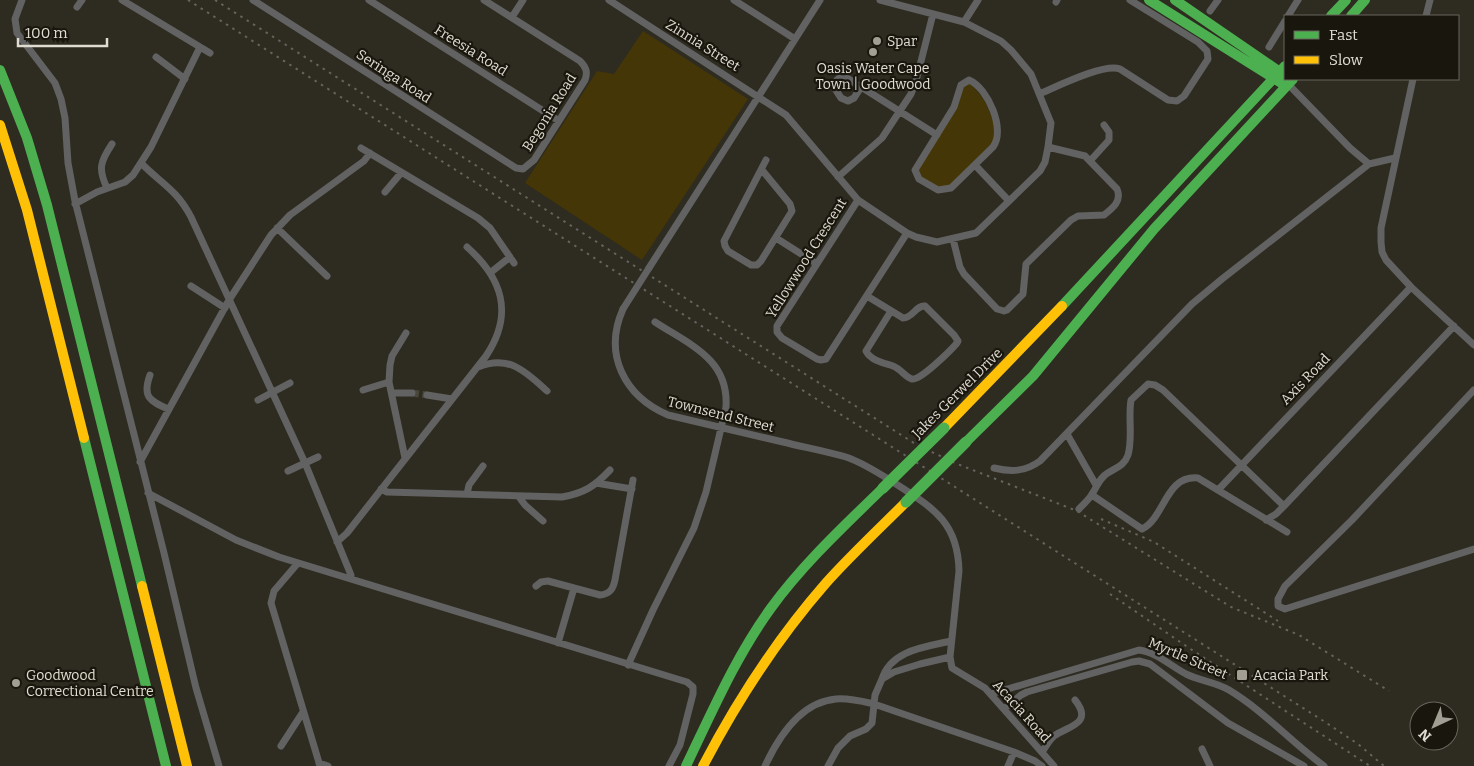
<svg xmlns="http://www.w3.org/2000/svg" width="1474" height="766" font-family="Bitter,serif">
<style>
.green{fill:#443606}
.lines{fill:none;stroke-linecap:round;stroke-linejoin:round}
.street-tunnel{stroke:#49463b;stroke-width:7;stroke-dasharray:7 3.5;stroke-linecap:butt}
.street{stroke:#616261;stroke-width:7}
.fast{stroke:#4caf50;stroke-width:10}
.slow{stroke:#ffc107;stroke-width:10}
.rail{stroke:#64635d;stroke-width:2;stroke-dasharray:2.5 5;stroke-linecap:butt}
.street-bridge{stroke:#616261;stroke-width:7}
.fast-bridge{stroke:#4caf50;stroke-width:11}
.poi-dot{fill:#a29e93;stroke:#19160e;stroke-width:2}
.labels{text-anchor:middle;stroke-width:4.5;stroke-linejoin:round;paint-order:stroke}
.poi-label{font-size:14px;fill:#e0dcd1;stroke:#19160e;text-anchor:start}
.street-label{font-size:14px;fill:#e0dcd1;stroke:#19160e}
</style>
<rect width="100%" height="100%" fill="#2e2b21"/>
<path class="green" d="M643,31L748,99L642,260L525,183L597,71L614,74Z
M967,83L972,85L985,101L995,125L993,142L949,186L941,188L919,177L918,170L962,88Z"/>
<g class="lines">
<path class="street-tunnel" d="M412,393L427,395"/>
<path class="street" d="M22,0L15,19L17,33L55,83L61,99L65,118L68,163L75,201L164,553L196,688L219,766
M122,0L210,53
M253,0L516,168L523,169L534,160L585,80C588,72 586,67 580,61L484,0
M369,0L559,121
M609,0L786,115L858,200L907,233L916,237L937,242L976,233L1040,171L1045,162L1048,147L1051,123L1031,74L1011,50L1001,41L964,22L880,0
M734,0L795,39
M1056,2L1057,0
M77,7L82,0
M1210,11L1218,0
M1288,16L1298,0
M1426,16L1430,0
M512,17L523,0
M964,22L978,0
M1269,47L1285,21
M156,57L185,79
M1413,79L1381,228V242L1382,252L1386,260L1411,287L1474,345
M969,80C988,88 1006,130 993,147L951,188L938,190L919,179L915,170L954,107L961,85Z
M1288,84L1350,148L1369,164
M861,87L854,98L848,101L841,98L834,87L835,82L839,78H847L937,135
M1039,94C1056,87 1104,63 1120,69L1168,100L1177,101L1184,96L1208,59L1207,51L1198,42L1130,0
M361,148L478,218L490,228L514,263
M1090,161L1109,140V132L1104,125
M142,164C162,184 177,190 191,217L305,463L351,575V579
M975,165L1009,201
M762,170L790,204L792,211L761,261L757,265H751L728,251L725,246L724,241L766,160
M838,177L882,138L911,94L916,81L933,14
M107,188C98,169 100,162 112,144
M385,192L401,173
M858,200L777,326V332L782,338L817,359L821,360L826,359L907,233
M75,204L97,192L125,182L133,175L151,147L200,47
M277,228L327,276
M776,238L817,264
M953,239L960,267L964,274L997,309L1004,311L1007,310L1023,294L1026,264L1071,220L1078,216L1104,215C1113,208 1122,201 1117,189L1085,156L1048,147
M649,268L820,0
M490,273L510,257
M191,286L225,308
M867,296L903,318C913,318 916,305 925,306L954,335L958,341L957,343C952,349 919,382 912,379C906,378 901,369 893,366C884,363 871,361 866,351L891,311
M623,309C603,354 624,396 668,415C706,424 744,433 783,442C803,447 825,451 846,457C864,463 880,474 896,484C933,508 958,522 959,571L950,657L952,668L985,688L1054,766
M478,367C509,354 526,372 547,391
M150,375C142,397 150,401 168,409
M363,390L389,382
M1474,390L1352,520L1285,586L1278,599V606L1285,609L1474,549
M392,393H412
M427,395L452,399
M258,400L290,383
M1067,434L1096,485
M405,458L389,382L390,365L392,356L406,333
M140,462L229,300L271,235L290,215L364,161L370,153
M994,468C1011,472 1025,472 1040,461L1192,304L1222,279L1369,164L1395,158
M288,471L318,457
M596,483L632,489
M381,489L387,492L562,497C584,493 594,487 610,470
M1218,490L1411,287
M148,493L236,540L279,557L687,682L693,687V694L680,745L669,766
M467,494L469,485L483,466
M1092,495L1142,529C1165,518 1165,475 1198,478L1287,532
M519,497L525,505L543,521
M1079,509C1083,504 1089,500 1092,494C1097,487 1098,481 1105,475C1114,468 1124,467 1128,455C1133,438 1128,417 1131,400L1148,384L1155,385L1163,390L1284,506
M1266,520L1276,514L1284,506L1454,326
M337,542L347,533L486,356C514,314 503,279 467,247
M298,563L274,591L271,603L320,766
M536,586L541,582L548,581L600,595C610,594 613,589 615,580L633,480
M558,643L574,588
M628,665L653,610L694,528L706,492L726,407C729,359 690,345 655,322
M882,679C891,650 925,647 951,641
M991,694L1139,650C1156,652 1171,666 1186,674C1200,681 1216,682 1229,690C1264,711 1291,742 1324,766
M1005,708L1021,695L1027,692L1132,662L1139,661L1150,664L1228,723L1304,766
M281,746L303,712
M1202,749L1210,766
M1042,752C1046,747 1049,740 1054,736C1068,726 1094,724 1075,700
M319,763L328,766
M765,766C778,738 801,702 836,699C849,698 861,701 874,704L1014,752L1035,761L1042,766
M828,766L838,748L850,736L866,729L872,723L875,695L882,679L894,672L920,664L950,657
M1008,766L1014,752"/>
<path class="fast" d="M1149,0L1286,86
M1175,0L1280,72L1283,77
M1331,16L1346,0
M1351,16L1365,0
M0,70L27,138L47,205L142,586
M1062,306L1285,66
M84,438L166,766
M966,442L1033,376L1154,229L1293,79
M686,766C712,712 736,656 771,608C803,564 844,526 883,488"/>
<path class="slow" d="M0,125L27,210L84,438
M944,428L1062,306
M142,586L187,766
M703,766C737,701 777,639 826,583C851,555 879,529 906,502"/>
<path class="rail" d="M188,0L1322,720L1358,744L1384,766
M215,0L917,445L955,463L1077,511L1231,607L1299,635L1389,691
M1101,519L1154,542L1278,621
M1110,594L1189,648L1370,766"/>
<path class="street-bridge" d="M623,309L649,268"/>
<path class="fast-bridge" d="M883,488L944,428
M906,502L966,442"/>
</g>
<g class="poi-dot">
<circle cx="877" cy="41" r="5"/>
<circle cx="873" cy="52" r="5"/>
<rect x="1236" y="669" width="12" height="12" rx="2.5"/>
<circle cx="16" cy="683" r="5"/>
</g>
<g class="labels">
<g class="poi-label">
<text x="887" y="46">Spar</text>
<text x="873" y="73" text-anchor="middle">Oasis Water Cape<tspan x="873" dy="16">Town | Goodwood</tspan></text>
<text x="26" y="680">Goodwood<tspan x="26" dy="16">Correctional Centre</tspan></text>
<text x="1253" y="680">Acacia Park</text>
</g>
<g class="street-label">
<text transform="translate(703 45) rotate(32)" y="5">Zinnia Street</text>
<text transform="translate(471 50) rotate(32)" y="5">Freesia Road</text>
<text transform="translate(394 76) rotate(33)" y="5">Seringa Road</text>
<text transform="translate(549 112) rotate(-58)" y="5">Begonia Road</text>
<text transform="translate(806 258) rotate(-58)" y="5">Yellowwood Crescent</text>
<text transform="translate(1305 379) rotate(-46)" y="5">Axis Road</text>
<text transform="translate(957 393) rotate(-45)" y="5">Jakes Gerwel Drive</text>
<text transform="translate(721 414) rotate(14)" y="5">Townsend Street</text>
<text transform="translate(1188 658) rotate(23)" y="5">Myrtle Street</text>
<text transform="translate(1022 711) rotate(48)" y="5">Acacia Road</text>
</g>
</g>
<rect x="1284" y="15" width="175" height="65" fill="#19160e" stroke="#69655c"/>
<rect x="1294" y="31" width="25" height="8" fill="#4caf50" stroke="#69655c"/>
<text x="1329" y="40" font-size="15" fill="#e0dcd1">Fast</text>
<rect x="1294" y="56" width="25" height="8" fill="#ffc107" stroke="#69655c"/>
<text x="1329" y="65" font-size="15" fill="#e0dcd1">Slow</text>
<g transform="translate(1434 726) rotate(224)"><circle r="24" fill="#19160e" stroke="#69655c"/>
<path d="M0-4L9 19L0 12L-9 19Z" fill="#a29e93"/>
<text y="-8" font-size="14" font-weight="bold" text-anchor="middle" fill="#e0dcd1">N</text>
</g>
<path d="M18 38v8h89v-8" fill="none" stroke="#e0dcd1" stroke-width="2.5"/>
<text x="25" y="38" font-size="15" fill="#e0dcd1" stroke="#19160e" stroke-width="4" paint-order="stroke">100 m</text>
</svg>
